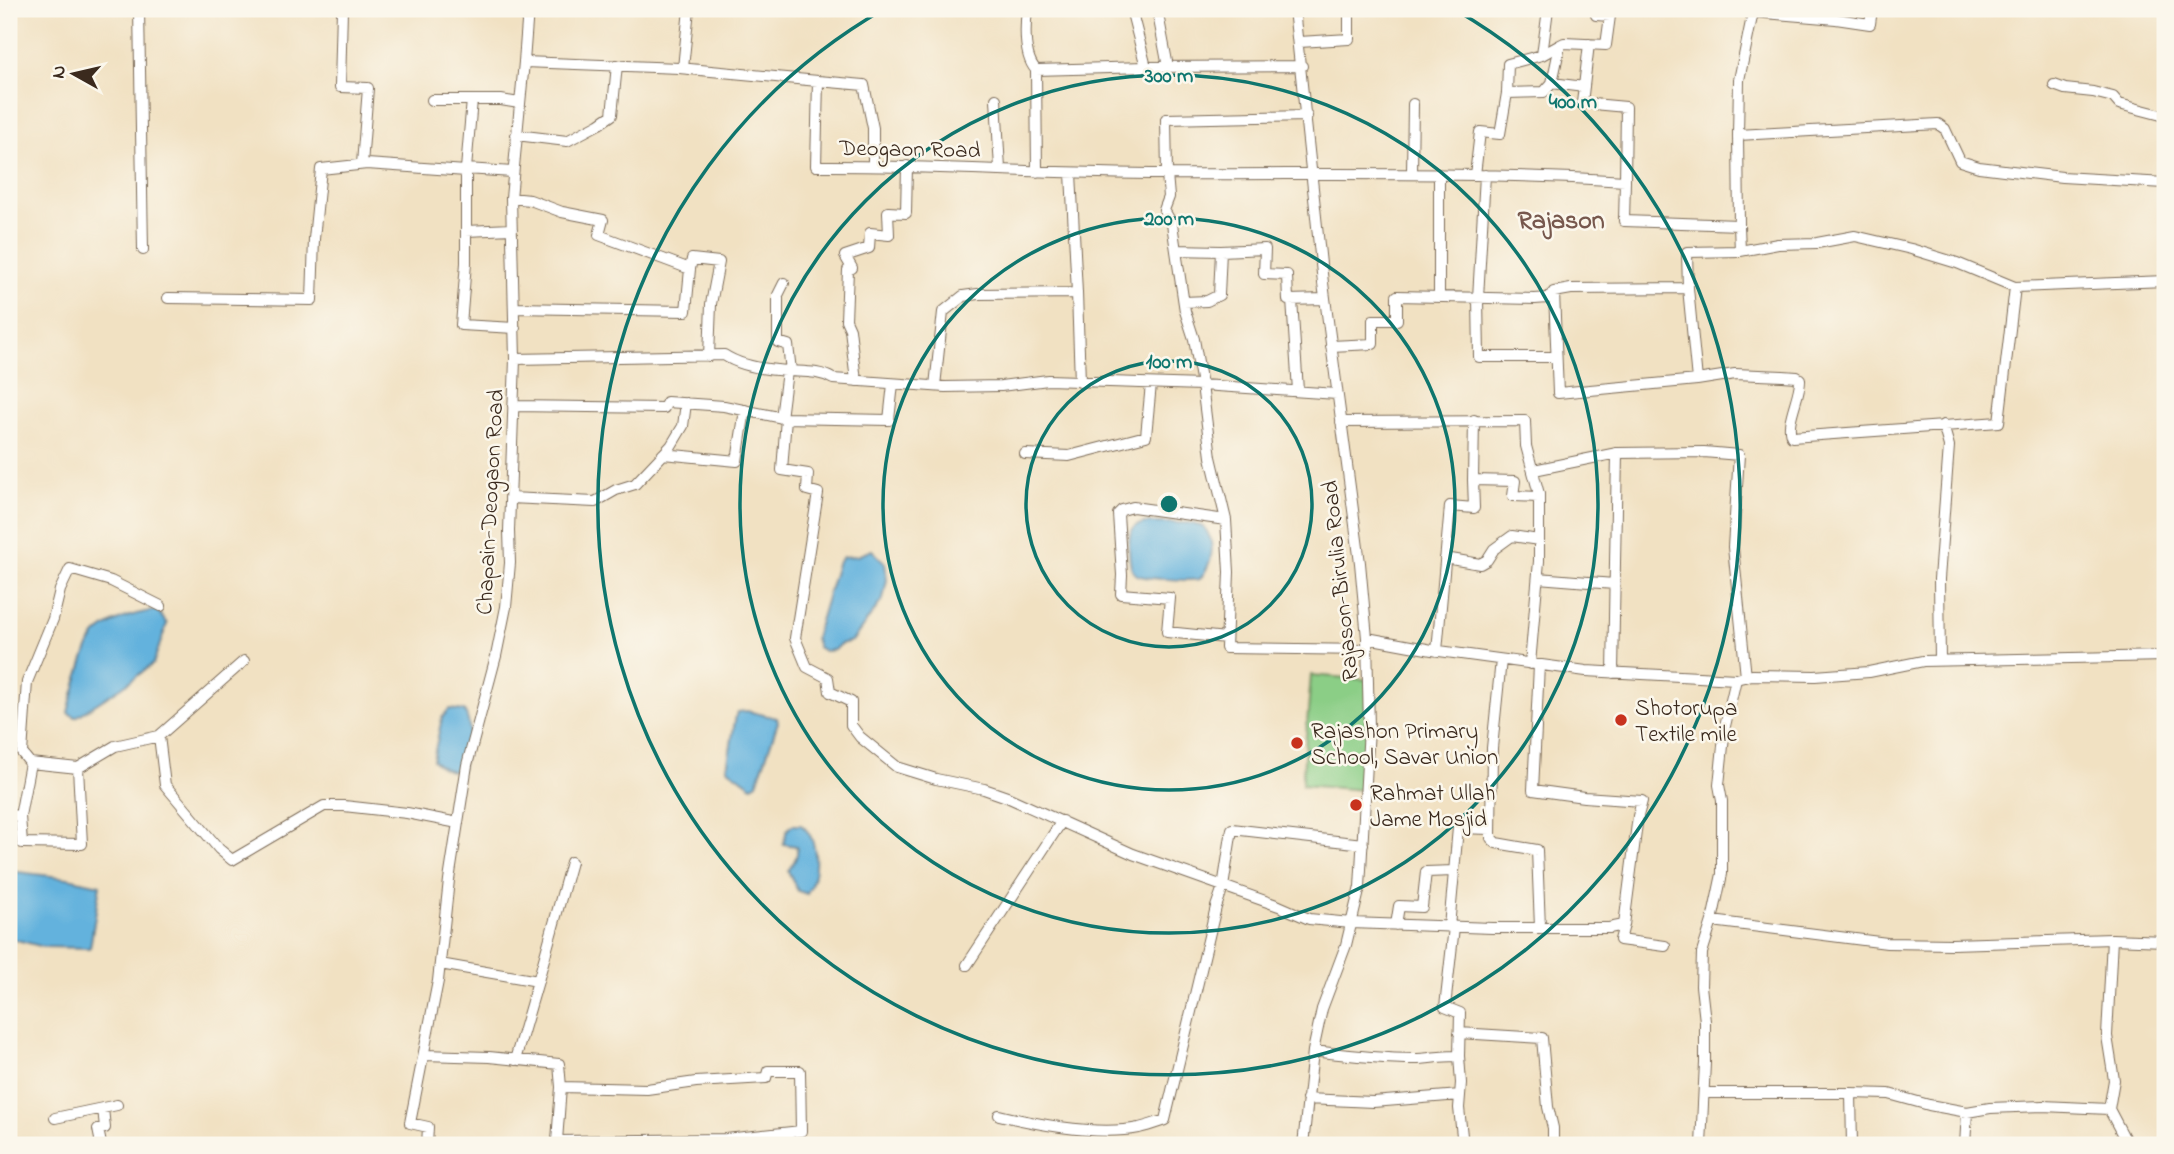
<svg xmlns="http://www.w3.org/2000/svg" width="2174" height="1154" font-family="'Indie Flower',sans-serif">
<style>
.green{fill:#8bce86;stroke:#637c52;stroke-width:2}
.water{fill:#63b2dd;stroke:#4f6e7e;stroke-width:2}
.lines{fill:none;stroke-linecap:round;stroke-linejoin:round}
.minor-casing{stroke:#7b6a57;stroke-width:12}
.minor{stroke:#fff;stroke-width:10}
.ring{fill:none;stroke:#0f766e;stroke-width:3.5}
.poi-dot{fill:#c8321e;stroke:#fbf7ec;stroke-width:2.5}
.labels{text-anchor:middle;stroke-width:5;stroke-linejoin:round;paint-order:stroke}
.street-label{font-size:23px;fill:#3b2a1e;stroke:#fbf7ec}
.poi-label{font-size:23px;fill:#3b2a1e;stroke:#fbf7ec;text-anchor:start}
.quarter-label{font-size:26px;font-weight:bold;fill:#77584d;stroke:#fbf7ec}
.centre{fill:#0f766e;stroke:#fbf7ec;stroke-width:3.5}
.ring-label{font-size:21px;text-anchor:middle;font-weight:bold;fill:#0f766e;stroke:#fbf7ec;stroke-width:5;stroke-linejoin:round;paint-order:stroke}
</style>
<rect width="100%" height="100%" fill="#fbf7ec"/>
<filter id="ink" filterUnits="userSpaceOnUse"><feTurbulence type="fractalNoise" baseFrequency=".0143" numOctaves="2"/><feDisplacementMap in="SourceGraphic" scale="14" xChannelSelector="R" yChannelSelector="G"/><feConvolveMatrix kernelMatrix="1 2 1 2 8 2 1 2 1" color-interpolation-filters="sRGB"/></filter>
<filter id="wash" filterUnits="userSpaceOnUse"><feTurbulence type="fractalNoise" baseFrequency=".00686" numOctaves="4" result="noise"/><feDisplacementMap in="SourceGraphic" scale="28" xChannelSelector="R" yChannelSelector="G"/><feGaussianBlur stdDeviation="1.57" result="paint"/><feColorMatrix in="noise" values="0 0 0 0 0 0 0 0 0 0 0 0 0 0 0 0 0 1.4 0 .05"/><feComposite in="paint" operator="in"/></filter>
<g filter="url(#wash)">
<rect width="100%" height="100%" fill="#f1e1c2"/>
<path class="green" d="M1311,675L1372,680L1363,790L1302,785Z"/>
<path class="water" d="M1144,523H1189L1204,527C1217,544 1212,564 1200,579C1191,581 1141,579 1135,574C1128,569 1128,540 1131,532C1133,526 1139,525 1144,523Z
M872,550L885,563L887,580L883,599L852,641L840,644L834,650L824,651L818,647L815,638L837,564L843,557L857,556Z
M157,610L167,624L153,664L125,685L76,717L68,713C70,702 74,692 77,681C82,667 86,647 96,635C112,619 136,613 157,610Z
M449,709L464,711C475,729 466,751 461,770C450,774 441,768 433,760L442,718Z
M747,711L777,718L778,722L757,783L752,786L727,768L736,715L738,712Z
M792,825H801C820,839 818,875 807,894L798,891L788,871C793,863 800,855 796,846L783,844L787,830Z
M9,871L68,878L100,885L90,948L44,947L9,938Z"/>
</g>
<g filter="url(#ink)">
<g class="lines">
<g class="minor-casing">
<path id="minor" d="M139,9L143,250
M342,9L340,87L368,88L362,164
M528,9L524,62L679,68L818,81L816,166C933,165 1048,174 1165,174C1318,175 1472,171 1625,181L1624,221L1739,225L1738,135L1938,124L1945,129L1960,161L1979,167L2062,177L2165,183
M1027,9C1025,27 1023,56 1036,70
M1131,9L1146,67
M1157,9L1168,67
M1294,9L1323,283L1360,563L1367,638L1369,728L1360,887L1346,945L1322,1009L1313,1051L1303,1145
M1753,9V12L1836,19L1870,24L1872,9
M1299,42L1349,39V9
M1589,44L1582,103L1626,107L1625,181
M1560,45L1542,55L1508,64L1507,93L1544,92L1552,83L1560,45L1564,43L1606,45L1610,16L1596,15L1597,9
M1542,55L1548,9
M683,68L689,9
M818,81L864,85L873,128V166
M1552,83L1584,87
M2054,85L2065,89L2093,92L2113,97L2119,104L2165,116
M996,99L1000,169
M432,100H501L519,103
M1307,116L1166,119L1167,174L1169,197L1164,210L1172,224L1185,311L1194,339L1202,385L1211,457L1226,520L1229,572L1226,648L1367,650
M516,135L567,141L599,124L612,115L617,65
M1738,135L1739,80L1753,12
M466,169L472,100
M1037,172L1036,70L1146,67L1302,66
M1412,173L1413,104
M1439,174V297
M1475,175L1480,132L1500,134L1507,93
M1485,175L1478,298L1479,357H1556
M511,198L530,200L562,212L603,220L599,235L690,269L686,311L514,308
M1739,225L1740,251
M512,229L466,231V263L461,325L515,328
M466,231V169L513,172
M1176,250L1221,251
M690,269L692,259L719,262L711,304L709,356
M784,283L778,295V342L788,345L791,371
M2015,287L1957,263L1911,249L1855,236L1817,243L1778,244L1740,251L1687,252L1688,288L1571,289L1554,292L1558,393L1697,380L1735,374L1783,376L1797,377L1800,379C1801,395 1784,424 1792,437L1999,422L2015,287L2165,281
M1688,288L1697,380
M1077,293L1080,382
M168,298L312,300L314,239L321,169L367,164L466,171
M1292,300L1298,391
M1184,302L1207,301L1219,295L1221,251L1265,249L1264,274L1287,275L1288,300L1325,299
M1331,346L1373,344V320H1397V296L1535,299L1548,298L1554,292
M515,359L724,355C742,367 768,370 789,371C805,372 820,371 833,379L945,387L1001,386L1048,380L1202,385L1337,394
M856,381L850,329L846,320L848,270L852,268L845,256L869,248L870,233L889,235L888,212L906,213L907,166
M935,386L943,312L963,296L978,294L1077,293L1071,173
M513,406L664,408L667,402L724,406L783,418L889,420L893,384
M781,418L787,371
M786,418L782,470L808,474L807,490L818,493L795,638L807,667L828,678L830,692L851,702V725L860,737L897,767L936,779L984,789L1007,797L1133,854L1279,906L1309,919L1351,923L1492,928H1609L1624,925L1638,816L1642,801L1584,797L1533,790L1539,665
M1341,422L1525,421L1526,446L1539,494V561L1530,664
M663,454L737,461L745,410
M1025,454L1069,456L1146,436L1151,384
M1534,470L1617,453
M1473,480L1474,420
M510,498L595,502L616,490L635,484L671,446L683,426L686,403
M1226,520L1133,507L1122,510L1118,514L1122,575L1121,594L1170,598L1167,632L1226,638
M1445,558L1480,564L1487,560L1494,549L1512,536L1539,540
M1538,578L1614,584
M1367,638L1432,650L1586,671L1736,679
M1437,651L1450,506L1474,508L1473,480L1515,481L1513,496L1538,497
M1501,660L1492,748L1491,838L1496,843L1537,850L1540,928
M1940,661L1939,579L1949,446L1943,425
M1613,673L1617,453L1704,452L1739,455L1733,547L1746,677
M159,736L244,661
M30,763L22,753L27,682L53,619L60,590L70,569L111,581L161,606
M9,815L20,816L30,763L78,768L115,746L159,736L165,785L219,849L232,860L324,806H344L407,813L458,823
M20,816L22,843L82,844L78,768
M1712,921L1887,943L1952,944L2112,939L2107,1036L2114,1080L2109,1109L2043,1106L1990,1108L1967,1112L1929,1105L1889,1094L1851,1093L1852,1145
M1396,925L1399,906L1422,907L1426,872L1454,871
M1624,925L1620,940L1665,946
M1449,927L1458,828L1491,829
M2112,939L2165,941
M440,964L538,981L515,1060
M967,965L1062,821
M538,981L571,862
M1459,1033L1542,1038L1548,1107L1553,1128V1145
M1313,1051C1346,1055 1380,1059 1414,1059C1429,1059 1443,1055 1459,1056L1460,1013L1445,1007L1454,927
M424,1055L489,1057L559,1064L561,1087
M1459,1056L1461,1083L1459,1108L1463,1145
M1704,1093H1851
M1307,1099L1373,1102L1460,1095
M2109,1109L2128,1145
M999,1115C1040,1125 1096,1136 1139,1128C1148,1126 1156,1123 1165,1120L1216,907L1223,887L1232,829L1363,844
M55,1118L117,1105
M97,1145L101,1144L98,1129L105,1128L103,1108
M427,1145L428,1127L410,1123L438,981L449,880L467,765L496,656L506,607L510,563L509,531L515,359L511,198L524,62
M557,1145V1141L561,1087L647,1089L696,1082L766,1078L768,1071H800L801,1131L726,1139L557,1141
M1701,1145L1705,1063V1021L1701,986L1702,953L1712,921L1722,874V801L1719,785L1725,726L1736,679L1752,675L1815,676L1869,672L1923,661L2165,656
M1965,1145L1967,1112"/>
</g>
<use href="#minor" class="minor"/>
</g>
</g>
<g class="ring">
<circle cx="1169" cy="504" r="143"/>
<circle cx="1169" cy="504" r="286"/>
<circle cx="1169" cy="504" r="429"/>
<path d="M1454 9A571 571 0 1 1 884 9"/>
</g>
<g class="poi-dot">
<circle cx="1621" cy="720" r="7"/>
<circle cx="1297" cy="743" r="7"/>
<circle cx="1356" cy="805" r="7"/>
</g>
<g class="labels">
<g class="street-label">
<text transform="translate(910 148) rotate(1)" y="8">Deogaon Road</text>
<text transform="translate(489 502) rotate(-87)" y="8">Chapain-Deogaon Road</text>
<text transform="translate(1339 581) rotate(-96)" y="8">Rajason-Birulia Road</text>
</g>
<g class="poi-label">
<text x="1635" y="715">Shotorupa<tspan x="1635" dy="26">Textile mile</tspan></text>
<text x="1311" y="738">Rajashon Primary<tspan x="1311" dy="26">School, Savar Union</tspan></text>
<text x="1370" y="800">Rahmat Ullah<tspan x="1370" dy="26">Jame Mosjid</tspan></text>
</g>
<g class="quarter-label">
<text x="1561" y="228">Rajason</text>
</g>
</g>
<circle cx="1169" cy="504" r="10" class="centre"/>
<g class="ring-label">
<text x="1169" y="82">300 m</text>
<text x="1573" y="108">400 m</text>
<text x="1169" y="225">200 m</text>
<text x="1169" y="368">100 m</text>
</g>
<rect width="2174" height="1154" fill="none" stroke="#fbf7ec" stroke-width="35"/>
<g transform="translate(74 74) rotate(278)" stroke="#fbf7ec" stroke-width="5" paint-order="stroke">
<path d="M0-5L12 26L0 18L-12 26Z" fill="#3b2a1e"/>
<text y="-10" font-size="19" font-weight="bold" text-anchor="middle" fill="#3b2a1e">N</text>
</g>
</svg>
